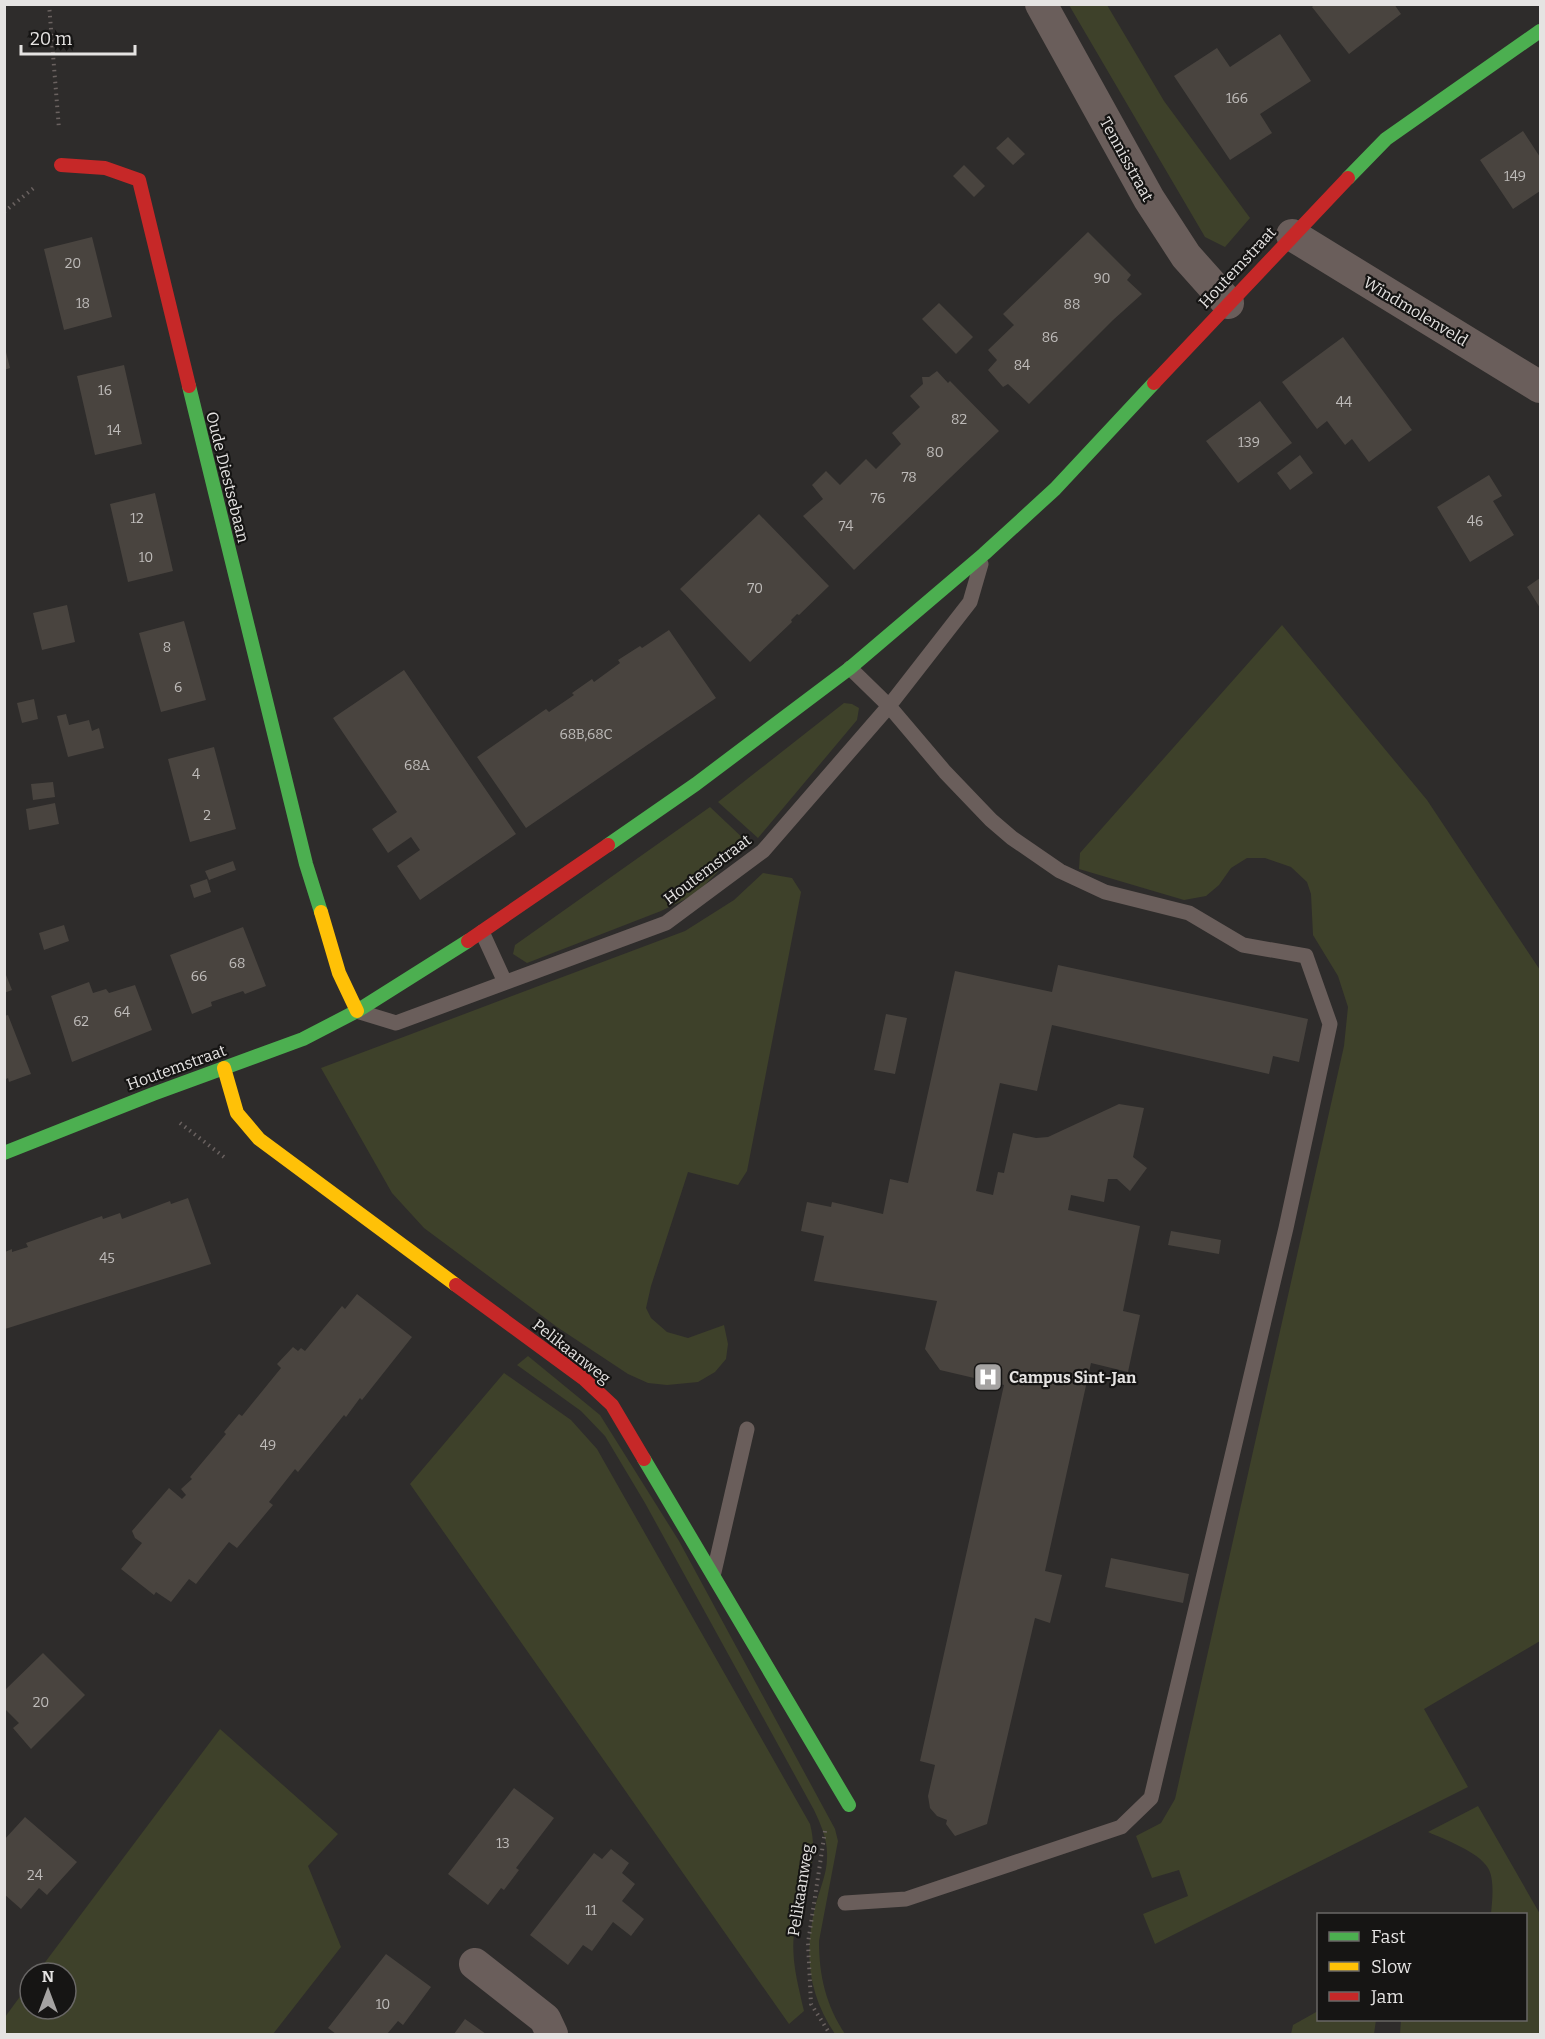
<svg xmlns="http://www.w3.org/2000/svg" width="1545" height="2039" font-family="Bitter,serif">
<style>
.green{fill:#3e412a}
.building{fill:#49443f}
.lines{fill:none;stroke-linecap:round;stroke-linejoin:round}
.path{stroke:#6a6260;stroke-width:4;stroke-dasharray:1.5 4.5;stroke-linecap:butt}
.lane{stroke:#6a5e5b;stroke-width:15}
.street{stroke:#6a5e5b;stroke-width:32}
.fast{stroke:#4caf50;stroke-width:14}
.slow{stroke:#ffc107;stroke-width:14}
.jam{stroke:#c62828;stroke-width:14}
.labels{text-anchor:middle;stroke-width:4.5;stroke-linejoin:round;paint-order:stroke}
.number-label{font-size:14px;fill:#bebbb9}
.street-label{font-size:16px;fill:#e5e3e2;stroke:#161514}
.poi-label{font-size:16px;font-weight:bold;fill:#e5e3e2;stroke:#161514;text-anchor:start}
</style>
<rect width="100%" height="100%" fill="#2e2c2b"/>
<path class="green" d="M1069,5H1107L1164,101L1250,218L1225,247L1205,237Z
M1282,625L1427,800L1540,970V1641L1424,1709L1468,1787L1155,1944L1143,1914L1188,1896L1179,1870L1152,1878L1136,1836L1161,1823L1175,1799L1344,1046L1348,1007L1338,976L1313,935L1311,894L1307,882L1291,867L1265,858H1247L1231,868L1219,885L1206,896L1184,900L1079,869L1080,853Z
M844,703L852,704L859,708L857,720L758,838L718,802Z
M710,807L747,842L696,894L661,911L527,963L513,954L515,945Z
M763,873L792,878L801,892L747,1171L738,1185L688,1172L651,1286L646,1308L651,1318L667,1332L688,1338L724,1325L728,1344L726,1359L715,1372L698,1382L667,1385L648,1383L628,1374L557,1327L424,1228L392,1193L321,1068L685,931L734,900Z
M528,1356L600,1415L679,1541L835,1829L838,1841L819,1941C819,1976 826,2005 845,2034H835C808,1994 804,1954 815,1907C819,1891 827,1874 827,1858C828,1840 821,1825 814,1810L645,1503L605,1436L581,1411L517,1365Z
M504,1373L571,1420L597,1449L810,1824C821,1867 800,1892 794,1933C791,1960 798,1985 804,2011L789,2024L410,1484Z
M220,1729L338,1834L308,1866L341,1947L273,2034H5V2017L30,1983V2009H66V1973H37Z
M1478,1806L1540,1914V2034H1400L1401,2020H1526V1914H1491C1492,1902 1495,1879 1488,1868C1479,1852 1444,1839 1428,1832Z
M1318,2011V2020H1376L1374,2034H1291L1293,2025Z"/>
<path class="building" d="M1315,4H1394L1401,14L1349,54L1312,7Z
M1280,34L1311,81L1260,114L1272,133L1230,160L1174,76L1217,48L1230,67Z
M1523,131L1540,157V191L1513,209L1480,160Z
M1008,137L1025,154L1013,165L996,148Z
M964,165L985,186L974,197L953,176Z
M1088,232L1131,275L1127,280L1142,294L1113,320L1029,404L1008,384L1003,387L988,370L997,360L988,350L1014,325L1003,314Z
M92,237L112,317L64,330L44,249Z
M939,303L973,337L956,354L922,319Z
M1343,337L1412,430L1369,462L1352,439L1345,445L1327,421L1317,429L1282,382Z
M5,348L10,368L4,370V349Z
M124,365L142,444L95,455L77,376Z
M937,371L948,383L950,381L999,431L854,570L803,516L823,499L812,485L826,471L840,485L866,459L876,469L901,444L892,433L920,407L910,396L923,384L922,377H929Z
M1260,401L1292,443L1238,483L1206,441Z
M1300,455L1313,473L1290,490L1277,473Z
M1489,475L1502,496L1493,501L1514,535L1470,562L1437,507Z
M155,493L173,571L128,582L110,504Z
M759,514L829,586L799,615L797,614L791,620L792,622L750,662L680,589Z
M1540,578V608L1527,587Z
M67,605L75,642L42,650L33,613Z
M184,621L206,700L161,712L139,633Z
M669,630L716,698L526,828L477,757L546,709L549,712L574,695L572,693L592,679L594,682L620,663L618,660L640,646L642,648Z
M404,670L516,834L420,900L397,866L420,850L411,837L388,853L372,829L397,812L333,718Z
M34,699L38,719L22,723L17,703Z
M66,714L69,725L89,720L92,731L99,728L104,748L68,757L57,716Z
M214,747L236,829L190,842L168,759Z
M53,782L55,797L33,800L31,784Z
M55,803L59,824L29,830L26,809Z
M233,861L236,870L209,880L205,871Z
M207,879L211,892L194,898L190,885Z
M64,925L69,941L44,950L39,933Z
M243,927L266,986L245,994L243,991L211,1002L212,1006L192,1014L170,955Z
M1058,965L1308,1019L1299,1062L1273,1056L1269,1074L1052,1025L1037,1091L1000,1083L976,1191L993,1195L998,1172L1004,1173L1013,1133L1036,1138L1048,1137L1119,1104L1144,1108L1133,1157L1147,1168L1130,1191L1117,1179H1108L1104,1202L1071,1195L1068,1210L1140,1226L1123,1311L1140,1315L1128,1372L1091,1363L1045,1571L1062,1575L1050,1623L1035,1618L987,1824L955,1836L946,1824L947,1820L937,1816L930,1808L928,1796L935,1765L920,1761L1004,1385L940,1370L925,1349L937,1301L814,1281L824,1236L801,1231L807,1202L831,1207L832,1202L883,1214L890,1179L908,1183L955,971L1052,992Z
M4,970L12,990L4,993Z
M89,982L93,993L106,989L109,993L135,985L152,1030L72,1062L51,996Z
M886,1014L907,1018L895,1074L874,1070Z
M8,1015L31,1074L9,1082L8,1078L4,1080V1016Z
M188,1198L211,1264L5,1329V1252L12,1249V1252L28,1247L26,1243L102,1216L103,1219L120,1213L122,1219L170,1201L171,1204Z
M1171,1231L1221,1240L1219,1254L1168,1245Z
M357,1294L412,1337L362,1400L360,1398L346,1417L344,1415L298,1472L295,1469L269,1502L273,1505L237,1548L229,1542L196,1584L189,1579L171,1602L156,1592L154,1595L121,1569L142,1543L135,1538L132,1531L169,1488L182,1499L186,1495L181,1489L192,1479L190,1477L226,1434L224,1432L239,1414L242,1416L281,1368L277,1364L293,1347L298,1351L301,1348L305,1351L342,1306L345,1309Z
M1111,1558L1189,1574L1183,1603L1105,1587Z
M43,1653L85,1695L31,1749L13,1728L19,1723L4,1708V1691Z
M514,1788L554,1818L516,1868L519,1870L504,1890L501,1888L488,1905L448,1874Z
M25,1817L77,1862L47,1895L39,1888L21,1909L4,1894V1840Z
M611,1849L629,1863L622,1873L635,1884L622,1901L644,1919L631,1936L613,1922L592,1951L583,1945L568,1965L530,1935L594,1853L602,1859Z
M386,1954L431,1987L403,2025L398,2021L387,2034H336L328,2028Z
M465,2019L486,2034H454Z"/>
<g class="lines">
<path class="path" d="M49,4L59,129
M4,212L35,187
M180,1123L224,1157
M825,1831L808,1943L811,2004L830,2034"/>
<path class="lane" d="M482,932L505,982
M360,1012L396,1023L666,923L763,851L889,706L970,602L981,564
M714,1572L747,1429
M845,1903L906,1899L1121,1827L1151,1798L1286,1228L1330,1024L1306,956L1243,945L1189,913L1105,892L1060,871L1012,838L991,820L945,772L889,706L850,668"/>
<path class="street" d="M1041,4L1149,199L1186,256L1228,303
M1292,235L1540,387
M475,1964L545,2019L552,2034"/>
<path class="fast" d="M1348,178L1386,139L1540,31
M189,386L306,864L321,912
M608,845L696,784L850,668L984,554L1055,489L1154,383
M4,1153L153,1094L303,1039L357,1011L468,941
M644,1459L849,1805"/>
<path class="slow" d="M321,912L339,973L357,1011
M224,1068L237,1113L259,1139L456,1285"/>
<path class="jam" d="M61,165L105,168L139,180L189,386
M1154,383L1348,178
M468,941L608,845
M456,1285L583,1378L612,1405L644,1459"/>
</g>
<defs>
<g id="hospital-square" transform="scale(1.5)"><rect x="-9" y="-9" width="18" height="18" rx="4" fill="#a5a3a2" stroke="#161514"/><path d="M-5-5h3v3.5h4V-5h3V5h-3V1.5h-4V5h-3Z" fill="#fff"/></g>
</defs>
<g fill-rule="evenodd">
<use href="#hospital-square" x="988" y="1377"/>
</g>
<g class="labels">
<g class="number-label">
<text x="1237" y="103">166</text>
<text x="1515" y="181">149</text>
<text x="73" y="268">20</text>
<text x="1102" y="283">90</text>
<text x="83" y="308">18</text>
<text x="1072" y="309">88</text>
<text x="1050" y="342">86</text>
<text x="1022" y="370">84</text>
<text x="105" y="395">16</text>
<text x="1344" y="407">44</text>
<text x="959" y="424">82</text>
<text x="114" y="435">14</text>
<text x="1249" y="447">139</text>
<text x="935" y="457">80</text>
<text x="909" y="482">78</text>
<text x="878" y="503">76</text>
<text x="137" y="523">12</text>
<text x="1475" y="526">46</text>
<text x="846" y="531">74</text>
<text x="146" y="562">10</text>
<text x="755" y="593">70</text>
<text x="167" y="652">8</text>
<text x="178" y="692">6</text>
<text x="586" y="739">68B,68C</text>
<text x="417" y="770">68A</text>
<text x="196" y="779">4</text>
<text x="207" y="820">2</text>
<text x="237" y="968">68</text>
<text x="199" y="981">66</text>
<text x="122" y="1017">64</text>
<text x="81" y="1026">62</text>
<text x="107" y="1263">45</text>
<text x="268" y="1450">49</text>
<text x="41" y="1707">20</text>
<text x="503" y="1848">13</text>
<text x="35" y="1880">24</text>
<text x="591" y="1915">11</text>
<text x="383" y="2009">10</text>
</g>
<g class="street-label">
<text transform="translate(1127 159) rotate(61)" y="6">Tennisstraat</text>
<text transform="translate(1237 267) rotate(-47)" y="6">Houtemstraat</text>
<text transform="translate(1416 311) rotate(31)" y="6">Windmolenveld</text>
<text transform="translate(228 477) rotate(76)" y="6">Oude Diestsebaan</text>
<text transform="translate(707 869) rotate(-37)" y="6">Houtemstraat</text>
<text transform="translate(176 1067) rotate(-20)" y="6">Houtemstraat</text>
<text transform="translate(572 1351) rotate(38)" y="6">Pelikaanweg</text>
<text transform="translate(800 1890) rotate(-81)" y="6">Pelikaanweg</text>
</g>
<g class="poi-label">
<text x="1009" y="1383">Campus Sint-Jan</text>
</g>
</g>
<rect width="1545" height="2039" fill="none" stroke="#e5e3e2" stroke-width="12"/>
<rect x="1317" y="1913" width="210" height="108" fill="#161514" stroke="#696766" stroke-width="1.5"/>
<rect x="1329" y="1932" width="30" height="9" fill="#4caf50" stroke="#696766" stroke-width="1.5"/>
<text x="1371" y="1943" font-size="18" fill="#e5e3e2">Fast</text>
<rect x="1329" y="1962" width="30" height="9" fill="#ffc107" stroke="#696766" stroke-width="1.5"/>
<text x="1371" y="1973" font-size="18" fill="#e5e3e2">Slow</text>
<rect x="1329" y="1992" width="30" height="9" fill="#c62828" stroke="#696766" stroke-width="1.5"/>
<text x="1371" y="2003" font-size="18" fill="#e5e3e2">Jam</text>
<g transform="translate(48 1991)"><circle r="28" fill="#161514" stroke="#696766" stroke-width="1.5"/>
<path d="M0-4.5L10 22L0 15L-10 22Z" fill="#a5a3a2"/>
<text y="-9" font-size="16" font-weight="bold" text-anchor="middle" fill="#e5e3e2">N</text>
</g>
<path d="M21 45v9h114v-9" fill="none" stroke="#e5e3e2" stroke-width="3"/>
<text x="30" y="45" font-size="18" fill="#e5e3e2" stroke="#161514" stroke-width="4.5" paint-order="stroke">20 m</text>
</svg>
